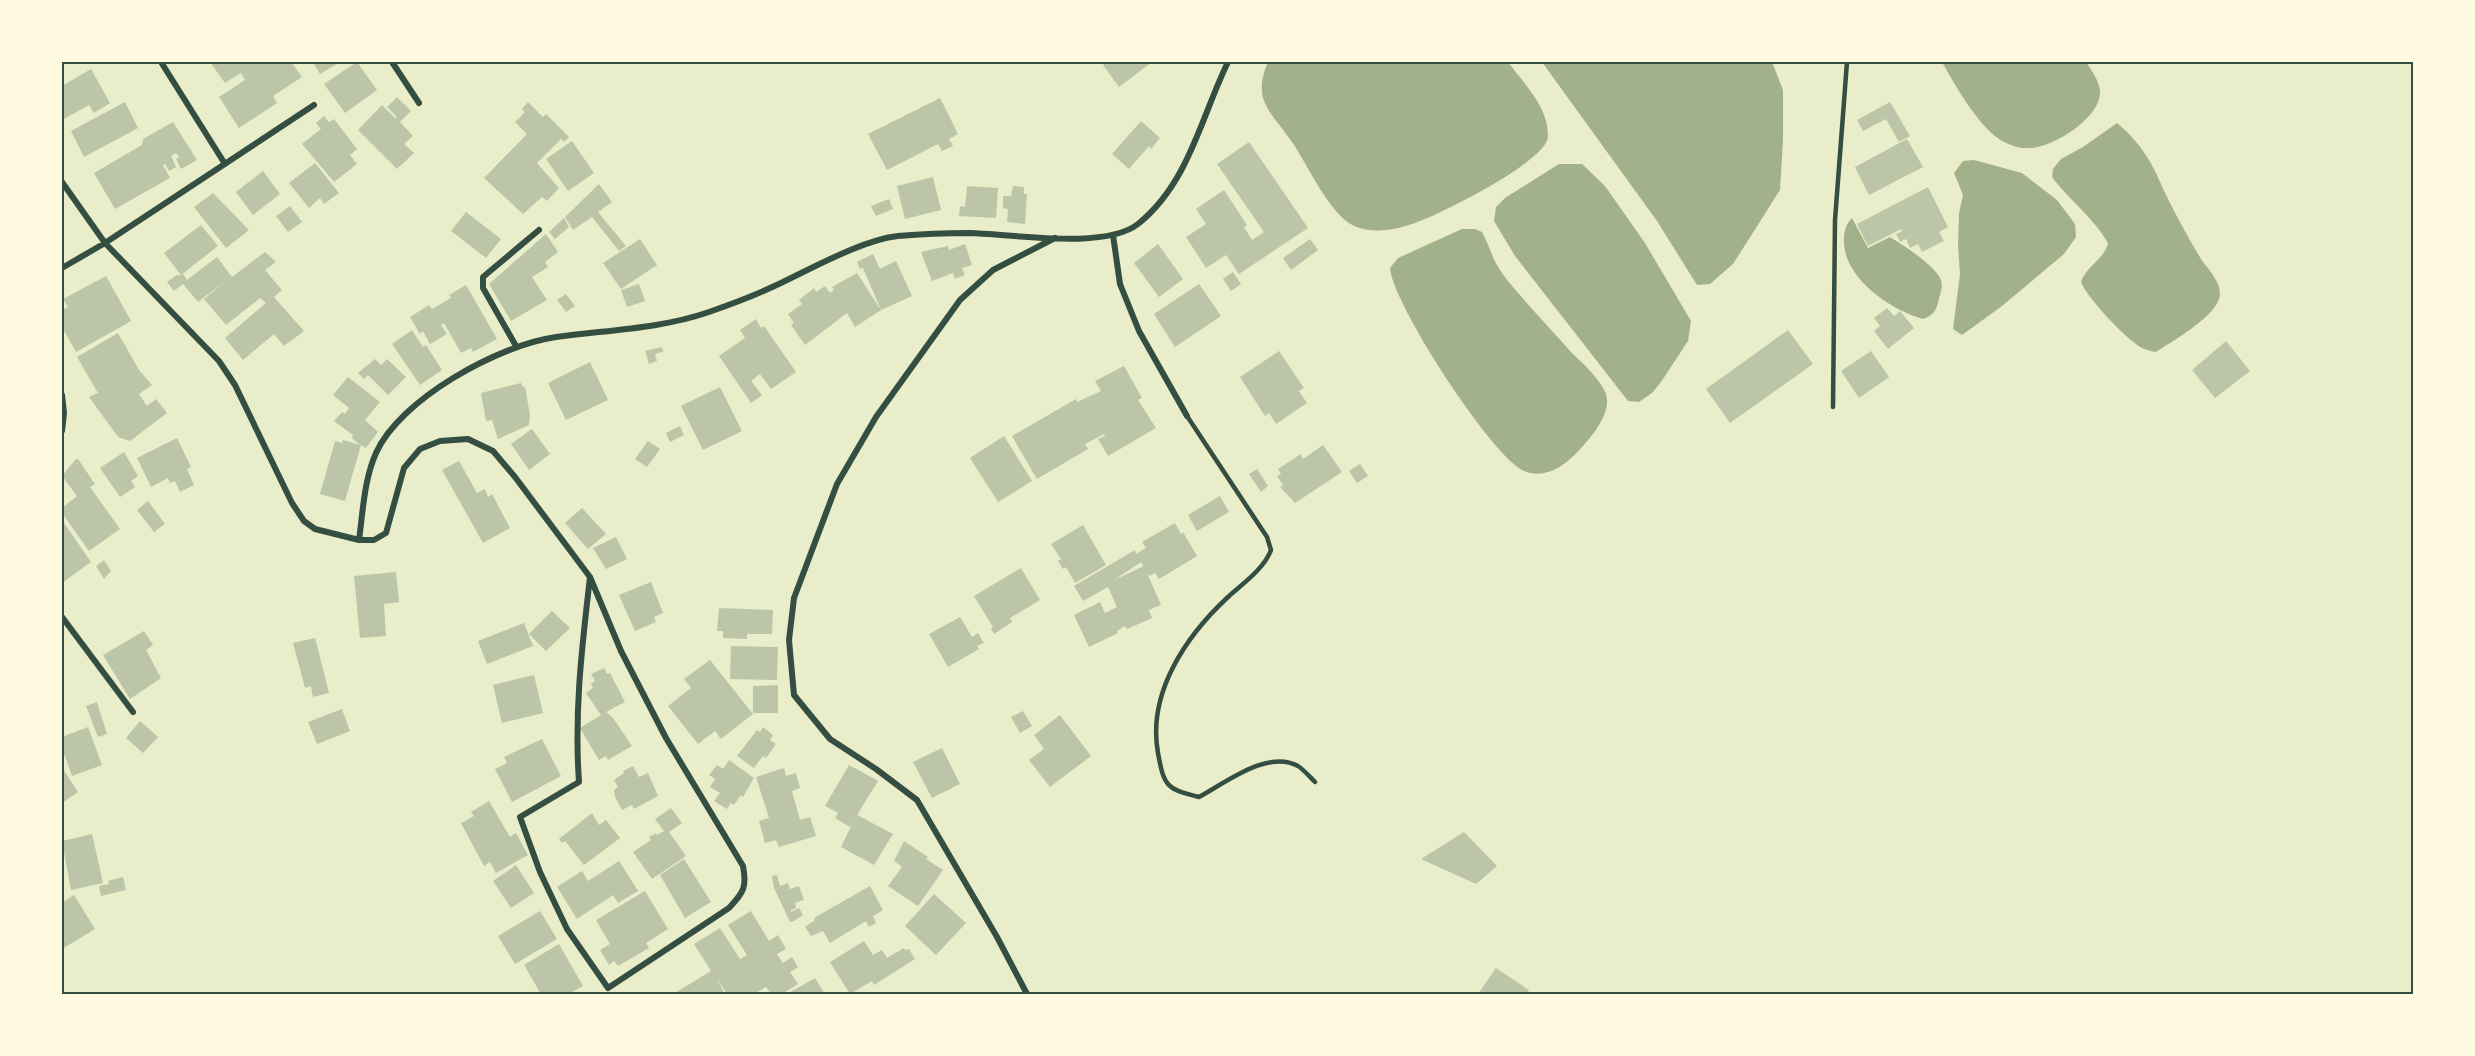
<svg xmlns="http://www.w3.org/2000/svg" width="2475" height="1056" font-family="'Fira Sans',sans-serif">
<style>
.water{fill:#a3b18a}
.building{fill:#bcc5a7}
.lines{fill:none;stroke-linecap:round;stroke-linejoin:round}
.service{stroke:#344e41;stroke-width:4.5}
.minor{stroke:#344e41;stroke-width:6}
.neatline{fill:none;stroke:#344e41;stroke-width:2}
</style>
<rect width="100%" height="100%" fill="#e9edc9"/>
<path class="water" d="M1268,62H1508C1524,84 1549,107 1548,137C1546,162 1437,216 1412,224C1395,230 1372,234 1354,226C1329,214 1308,165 1292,142C1272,112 1251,102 1268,62Z
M1542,62H1772L1783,90V141L1780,190L1733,264L1710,284L1697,285L1657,221Z
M1942,62H2086C2091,70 2099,80 2100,91C2102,117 2053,148 2030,148C2020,149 2008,145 1999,139C1977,124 1955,85 1942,62Z
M2117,123C2128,132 2137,142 2145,154C2155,168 2160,183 2168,199C2178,219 2189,239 2201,259C2208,269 2221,282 2220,295C2218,316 2172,341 2156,352C2151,351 2146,350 2142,348C2126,339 2087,298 2081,282C2086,266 2104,260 2108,243C2094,218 2069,200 2052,177L2053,169L2061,159L2083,147Z
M1974,160L2022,173L2057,200L2075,224L2076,237L2064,254L2002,306L1962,335L1953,329L1960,274L1958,246L1959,213L1963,195L1954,173L1963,161Z
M1559,164H1582L1605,186L1645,243L1691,321L1688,341L1661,382L1652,393L1639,402L1628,401L1515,256L1494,221L1496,207L1505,198Z
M1852,218L1868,248L1890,237C1903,245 1936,266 1941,280C1943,285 1941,293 1939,298C1937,310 1934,315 1923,319C1890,310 1842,277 1844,239C1844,231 1846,224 1852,218Z
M1462,229H1475L1482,232C1488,242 1491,255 1497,265C1504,278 1516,290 1525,301C1540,318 1556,335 1571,352C1583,364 1599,377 1606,394C1611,409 1598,428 1589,439C1574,457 1551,482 1524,471C1492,457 1392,303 1390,268L1398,258Z"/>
<path class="building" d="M210,62H291L302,77L273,96L277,103L239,128L219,97L245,80L241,73L225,83Z
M313,62H340L320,74Z
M357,62L377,90L345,113L324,84Z
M1107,62H1152L1119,87L1103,65Z
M91,69L110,103L94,113L89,105L64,119L62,114V86Z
M397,97L411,111L400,122L413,136L404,144L414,153L397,169L358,130L382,105L395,118L397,117L387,107Z
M940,98L958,134L949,139L953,146L942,151L938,144L887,170L868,134Z
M125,102L138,128L84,157L71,131Z
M528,102L543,117L546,114L569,137L564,142L561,139L537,163L559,188L547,201L542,197L523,214L484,178L527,134L515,122L525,112L522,109Z
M1890,102L1910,136L1899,142L1886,119L1863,131L1857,120Z
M324,116L329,122L334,119L357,149L350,155L357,164L334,182L302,144L321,129L316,123Z
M1141,121L1160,138L1151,149L1149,146L1129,169L1112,154Z
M173,122L197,160L181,169L176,159L179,157L176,153L171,156L176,167L169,171L165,164L163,165L170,178L115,209L94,173L142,145L143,139Z
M1907,139L1923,167L1869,195L1855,167Z
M572,141L594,173L568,191L546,159Z
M1249,142L1308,228L1239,274L1226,255L1206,268L1186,237L1206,224L1196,209L1224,190L1247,225L1244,227L1252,240L1264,232L1217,164Z
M315,163L339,193L324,204L320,198L309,208L289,183Z
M263,171L280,194L253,215L236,192Z
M933,177L941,210L905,219L897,186Z
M599,184L612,202L598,212L626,246L619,251L592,217L573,230L565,217Z
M967,186L998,188L996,218L959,216L960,206L965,207Z
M1013,186L1024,187V194H1027L1025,224L1007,222L1008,209L1003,208V196H1011Z
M1928,187L1948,227L1939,232L1944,241L1922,252L1918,244L1910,248L1906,239L1900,242L1896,234L1902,231L1901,229L1868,246L1857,224Z
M213,193L249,230L226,248L194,207Z
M889,199L893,209L876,216L871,206Z
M290,206L302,222L288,232L276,216Z
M466,212L501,239L486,258L451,231Z
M564,218L569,227L555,239L549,232Z
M201,225L218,246L181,275L164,253Z
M546,234L558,252L545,262L548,267L532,277L547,300L511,321L489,284Z
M640,239L657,265L621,289L603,263Z
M1310,239L1318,250L1291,270L1283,258Z
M965,244L972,265L962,268L965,275L955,279L953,273L932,281L921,252L948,246L949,250Z
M1158,244L1183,279L1159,297L1134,263Z
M265,252L276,262L265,270L282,290L274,297L304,331L284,346L274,334L243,360L225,338L266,303L260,298L226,325L204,299L227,280L198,302L183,284L174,291L167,282L178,274L179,276L183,274L187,280L217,257L232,277Z
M873,254L880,269L896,261L912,296L881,310L855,327L847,313L805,345L791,325L794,323L788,314L802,304L799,300L814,288L816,292L825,286L830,293L834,290L832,287L857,273L881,310L863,268L860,269L857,262Z
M1233,272L1241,284L1231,291L1223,279Z
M106,276L131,321L76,352L62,327V310L68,307L63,299Z
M639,284L645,301L627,307L621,290Z
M1199,284L1221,316L1175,347L1154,314Z
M466,285L497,339L473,352L471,348L461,353L444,323L441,325L447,334L430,344L423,331L420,334L410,317L429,305L432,309L451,298L449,295Z
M566,294L575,306L566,312L557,300Z
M1887,308L1894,316L1900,311L1914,328L1888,349L1874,331L1880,326L1874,318Z
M756,319L761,328L764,326L796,372L771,389L760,374L751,381L762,395L751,403L719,356L745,338L740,330Z
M412,330L423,347L426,345L442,370L420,385L392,344Z
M1788,330L1813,364L1730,423L1706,389Z
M118,333L139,370L152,385L139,394L147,406L156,399L167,413L130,441L118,437L89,397L98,393L77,357Z
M2226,341L2250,371L2215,398L2192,370Z
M662,347L663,352L655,354L657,361L649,364L645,351Z
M1279,351L1304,388L1299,391L1307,403L1276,424L1269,413L1265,416L1240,377Z
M1871,351L1889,377L1859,398L1841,371Z
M375,359L381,365L387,359L406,377L388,395L368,375L364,379L358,373Z
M590,362L608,400L566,420L548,383Z
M1124,366L1142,398L1138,400L1156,428L1108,456L1098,439L1105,436L1104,434L1085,444L1088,449L1037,479L1012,436L1076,399L1077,402L1101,391L1095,381Z
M348,377L380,402L365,420L378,432L366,448L361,445L345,501L320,494L335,441L342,443L343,440L360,445L352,438L353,435L334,421L342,412L345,414L349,408L333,395Z
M521,383L523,387H525L530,415L529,425L498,439L492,420L486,421L481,393Z
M720,387L742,431L703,450L681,406Z
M680,426L684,435L670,442L666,433Z
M532,429L550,454L529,470L511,444Z
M1004,436L1032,481L998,502L970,458Z
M177,438L191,467L187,469L194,485L180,492L175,481L170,483L168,478L151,487L137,458Z
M648,441L660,449L647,467L635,459Z
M1323,445L1342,472L1295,503L1280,487L1283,485L1277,476L1281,474L1278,469L1301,454L1303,459Z
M124,452L138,476L131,481L135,487L120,497L100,468Z
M76,459H78L95,484L90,487L120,529L89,551L62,513V508L77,496L62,476Z
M459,461L477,493L485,489L488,497L492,494L510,528L483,543L442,470Z
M1360,464L1368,476L1357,483L1349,471Z
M1257,469L1268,486L1261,492L1249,474Z
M1220,496L1229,512L1197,531L1188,515Z
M148,501L165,524L154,532L137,510Z
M582,508L606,534L588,549L565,523Z
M62,520L91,562L62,583Z
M1175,523L1181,534L1183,532L1197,556L1159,579L1155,573L1149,576L1141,562L1114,580L1144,566L1161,605L1149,610L1152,618L1127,629L1125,626L1117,631L1118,633L1089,647L1074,615L1100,602L1105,613L1117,607L1108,587L1083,601L1074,586L1135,550L1136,554L1146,548L1142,542Z
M1083,525L1106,565L1075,583L1066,567L1063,569L1058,561L1061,559L1051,544Z
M616,537L627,559L606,569L593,548Z
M104,560L111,571L104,579L96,566Z
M1021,568L1040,600L1010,618L1012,622L994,634L991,629L993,627L974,596Z
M396,572L399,602L384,604L386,636L360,638L354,576Z
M651,582L663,613L654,617L656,622L635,631L619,595Z
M719,608L773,610L772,634H747V639L723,638V631H717Z
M552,611L570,628L546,651L529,634Z
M960,617L972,637L978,633L984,643L977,646L979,649L948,667L929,634Z
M524,623L533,646L487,664L478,641Z
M144,631L153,645L146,650L161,678L130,699L103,655Z
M315,638L329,693L313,697L311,686L305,688L293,643Z
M731,646L778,647L777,680L730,679Z
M710,660L753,714L721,739L715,731L698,744L668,706L691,688L684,679Z
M604,668L607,674L610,673L625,702L606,712L613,718L632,746L608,760L606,756L599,760L580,728L601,715L586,693L593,688L591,683L595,681L591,674Z
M534,675L543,713L502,723L493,685Z
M778,685V713H753V686Z
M97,702L107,734L98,737L86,706Z
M342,709L350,731L317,744L308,722Z
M1023,711L1032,726L1020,733L1011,717Z
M1060,715L1091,756L1050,787L1029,760L1044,749L1034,735Z
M140,721L158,737L143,753L126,738Z
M88,727L102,765L72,776L62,748V737Z
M763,727L773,735L770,740L776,744L766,758L763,756L754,768L737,756L757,730L760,732Z
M542,739L561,776L512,802L495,769L507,763L504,757Z
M942,748L960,784L932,798L913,762Z
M729,760L754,778L743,797L741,795L734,805L731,803L727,809L714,801L720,793L710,787L715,779L709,775L717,765L723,769Z
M849,765L878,781L857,815L893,834L874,865L841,847L855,818L850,827L835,818L838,813L825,806Z
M633,766L639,777L648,773L658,796L634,809L632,805L622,810L615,797L614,790L618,787L614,780L624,773L623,771Z
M784,768L786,776L796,773L800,788L792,791L800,820L810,817L816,836L779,847L776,840L765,843L759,821L769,818L756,777Z
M63,769L78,792L62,803V770Z
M489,801L510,837L516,833L528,855L496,873L490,862L484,866L461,823L474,816L471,812Z
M671,808L682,823L669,832L686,856L652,879L633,852L651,840L649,837L656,833L657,835L664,831L655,819Z
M592,813L599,825L606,820L620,838L584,865L565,841L562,843L559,839Z
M1464,832L1497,866L1476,884L1421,859Z
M92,834L103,883L71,890L62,841Z
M904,841L928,857L926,859L943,870L918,906L888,886L902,867L894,861Z
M684,859L711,902L685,918L660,875Z
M619,861L638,891L618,903L613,895L577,919L557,887L582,871L588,881Z
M516,865L534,893L511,908L493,881Z
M777,875L780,886L788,883L790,889L799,886L804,900L795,903L796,908L791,910V912L799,908L803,915L794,921L790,922L774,888L772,876Z
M123,877L126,890L101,896L99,886L109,884L108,881Z
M870,886L883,910L873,916L876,923L869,927L866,921L830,943L823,931L811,936L805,927L815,920L814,918Z
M645,891L668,929L646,943L649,948L618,966L614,961L609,965L600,950L610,944L596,920Z
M934,894L966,923L936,955L905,926Z
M74,895L95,929L62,949V903Z
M540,911L557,939L515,964L498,936Z
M751,911L769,941L778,935L786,949L777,954L783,963L792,957L798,967L790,972L798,984L782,994H771L766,987L754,994H727L717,979L725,994H676L675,993L711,971L694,944L720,928L740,959L747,955L728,925Z
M864,941L873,955L882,950L887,958L904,948L905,950L909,949L915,959L874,985L872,981L850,994L830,962Z
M559,944L583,986L568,994H541L524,965Z
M1496,968L1529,990L1526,994H1478Z
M815,978L825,994H787Z"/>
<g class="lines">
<path class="service" d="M1833,407L1835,220L1847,62
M1187,416L1267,537L1271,550C1264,569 1242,584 1228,597C1186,636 1147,693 1158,753C1164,786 1166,789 1199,797C1225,783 1268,749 1298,766C1304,770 1310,777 1315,782"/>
<path class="minor" d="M161,62L225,164
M392,62L419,103
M62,182L105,243L219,361L235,385L292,503L304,521L315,529L359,540H374L386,533L404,468L420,449L440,441L468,439L493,451L515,477L590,577L621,651L666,738L743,866C747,887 744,892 729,908L608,988L567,929L540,872L520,817L579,782C574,711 582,647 590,577
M1113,235L1120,284L1139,331L1187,416
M62,268L105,243L314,105
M516,346L483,288V277L539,230
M62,395L64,413L62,431
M359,540C363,511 364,480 376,453C400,399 499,345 556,337C606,330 660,329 709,312C729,305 751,297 770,288C806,272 860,240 898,236C921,234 946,233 970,233C1011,234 1105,250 1138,224C1189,183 1201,117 1228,62
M62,617L133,712
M1027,994L997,937L917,800L876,769L830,739L794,695L789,640L794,598L837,484L876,417L960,300L993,270L1055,238"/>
</g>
<rect width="2475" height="1056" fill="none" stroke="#fefae0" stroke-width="126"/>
<rect x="63" y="63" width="2349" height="930" class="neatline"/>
</svg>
